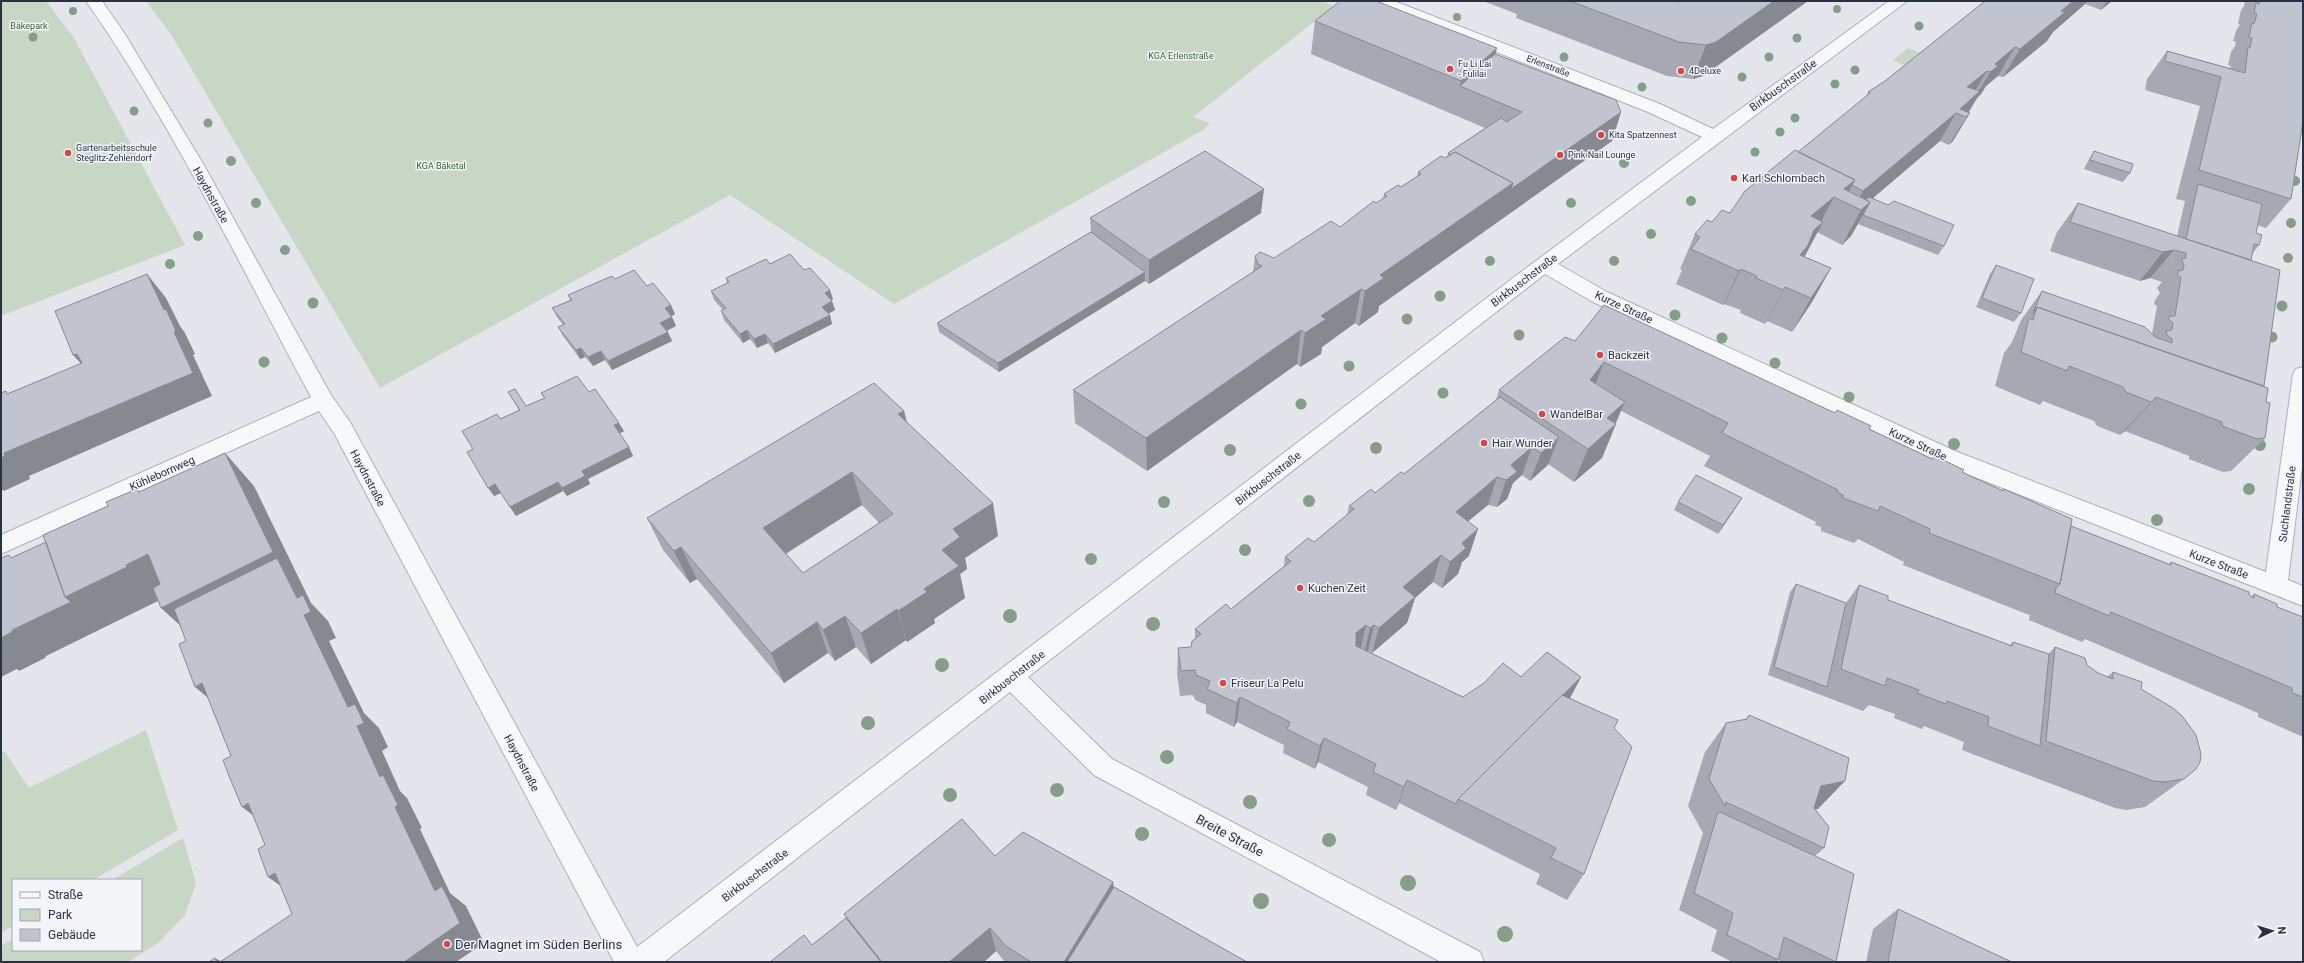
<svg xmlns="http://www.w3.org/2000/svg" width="2304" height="963" font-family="Roboto,sans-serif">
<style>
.green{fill:#c7d6c5}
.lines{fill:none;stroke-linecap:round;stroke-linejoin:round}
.minor-casing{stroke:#acafba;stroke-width:2}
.minor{fill:#f7f8fa;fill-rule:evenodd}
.tree{fill:#869d88}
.wall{fill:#a6a9b2;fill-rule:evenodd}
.shaded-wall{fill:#878991}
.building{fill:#c1c4cf;stroke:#878991;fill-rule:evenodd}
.poi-dot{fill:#d34847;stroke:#f4f5f9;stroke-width:1.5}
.labels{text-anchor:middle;stroke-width:3;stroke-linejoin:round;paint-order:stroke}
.far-park-label{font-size:9px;fill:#396237;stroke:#f4f5f9}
.far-poi-label{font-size:9px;fill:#2b3045;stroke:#f4f5f9;text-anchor:start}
.far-street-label{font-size:9px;fill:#2b3045;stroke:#f4f5f9}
.street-label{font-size:11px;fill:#2b3045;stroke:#f4f5f9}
.poi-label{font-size:11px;fill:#2b3045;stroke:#f4f5f9;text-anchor:start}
.near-street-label{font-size:13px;fill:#2b3045;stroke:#f4f5f9}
.near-poi-label{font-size:13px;fill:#2b3045;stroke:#f4f5f9;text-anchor:start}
</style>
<rect width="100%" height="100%" fill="#e4e6ec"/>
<path class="green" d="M1,1H46L74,38L185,245L1,316Z
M146,1H1322L1334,6L1193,117L1209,123L1205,129L894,304L730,195L380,388L172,36Z
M1908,48L1933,59L1918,71L1893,60Z
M146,730L178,830L93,880H13V926L1,933V752H5L29,788Z
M183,838L196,883L185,915L158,943L128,962H1V946L13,939V950H141V880H112Z"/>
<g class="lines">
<g class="minor-casing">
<path id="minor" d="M86,1H102L123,31L205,167L331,395L350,422L637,947L1509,281L1702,137L1648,112L1375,4L1372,1H1394L1660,104L1713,129L1889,1H1907L1558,264L1607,292L1955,451L2266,572L2293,374L2296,369L2303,367V459L2288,580L2303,586V606L1939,463L1593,302L1545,274L1028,677L1112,759L1480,952L1484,962H1441L1094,775L1010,692L664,962H614L334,433L319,411L1,554V535L311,397C240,265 172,124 86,1Z"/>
</g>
<use href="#minor" class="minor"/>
</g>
<g class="tree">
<circle cx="1837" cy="9" r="4"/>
<circle cx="73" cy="11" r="4"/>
<circle cx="1457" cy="17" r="4"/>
<circle cx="1919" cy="26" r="4.5"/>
<circle cx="33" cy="37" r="4.5"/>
<circle cx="1797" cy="38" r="4.5"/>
<circle cx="1564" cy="57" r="4.5"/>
<circle cx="1769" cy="57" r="4.5"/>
<circle cx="1855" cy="70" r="4.5"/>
<circle cx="1742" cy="77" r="4.5"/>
<circle cx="1835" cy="84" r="4.5"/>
<circle cx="1642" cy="87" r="4.5"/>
<circle cx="134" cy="111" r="4.5"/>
<circle cx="1795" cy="118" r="4.5"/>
<circle cx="208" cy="123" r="4.5"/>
<circle cx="1780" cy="132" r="4.5"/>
<circle cx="1755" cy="152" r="4.5"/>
<circle cx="231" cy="161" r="5"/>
<circle cx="1624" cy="163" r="5"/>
<circle cx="2295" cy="181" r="5"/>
<circle cx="1691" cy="201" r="5"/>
<circle cx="256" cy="203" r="5"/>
<circle cx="1571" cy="203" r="5"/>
<circle cx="2291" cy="223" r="5"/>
<circle cx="1651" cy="234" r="5"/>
<circle cx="198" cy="236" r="5"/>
<circle cx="285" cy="250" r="5"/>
<circle cx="2288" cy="258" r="5"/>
<circle cx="1490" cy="261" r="5"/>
<circle cx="1614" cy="261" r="5"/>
<circle cx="170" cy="264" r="5"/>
<circle cx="1440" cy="296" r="5.5"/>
<circle cx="313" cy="303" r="5.5"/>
<circle cx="2282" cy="306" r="5.5"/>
<circle cx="1675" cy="315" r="5.5"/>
<circle cx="1407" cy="319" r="5.5"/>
<circle cx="1519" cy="335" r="5.5"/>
<circle cx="2272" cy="337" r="5.5"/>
<circle cx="1722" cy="338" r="5.5"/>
<circle cx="264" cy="362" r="5.5"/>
<circle cx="1775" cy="363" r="5.5"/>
<circle cx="1349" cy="366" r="5.5"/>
<circle cx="1443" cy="393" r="5.5"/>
<circle cx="1849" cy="397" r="5.5"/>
<circle cx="1301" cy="404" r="5.5"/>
<circle cx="1954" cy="444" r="6"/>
<circle cx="2260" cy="445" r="6"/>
<circle cx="1376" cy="448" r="6"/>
<circle cx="1230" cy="450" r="6"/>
<circle cx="2249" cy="489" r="6"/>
<circle cx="1309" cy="501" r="6"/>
<circle cx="1164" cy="502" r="6"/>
<circle cx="2157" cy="520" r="6"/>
<circle cx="1245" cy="550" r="6"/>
<circle cx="1091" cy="559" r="6"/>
<circle cx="1010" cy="616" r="7"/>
<circle cx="1153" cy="624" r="7"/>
<circle cx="942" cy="665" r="7"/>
<circle cx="868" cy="723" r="7"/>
<circle cx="1167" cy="757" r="7"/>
<circle cx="1057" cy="790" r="7"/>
<circle cx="950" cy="795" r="7"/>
<circle cx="1250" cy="802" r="7"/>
<circle cx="1142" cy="834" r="7"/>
<circle cx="1329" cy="840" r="7"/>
<circle cx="1408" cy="883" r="8"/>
<circle cx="1261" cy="901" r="8"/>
<circle cx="1505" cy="934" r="8"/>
</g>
<path class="wall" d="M1483,1H1808L1703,76L1693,79L1667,76L1516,18L1517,14Z
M1985,1H2112L2101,10L2085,4L2053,32L2047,41L2003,77L1998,76L1986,86L1981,94L1977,98L1968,112L1953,141L1949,145L1940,141L1873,198L1944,246L1938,255L1858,224L1851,236L1842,245L1817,232L1804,257L1831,268L1812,302L1792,332L1767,321L1765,324L1740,313L1741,310L1724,304L1723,305L1676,284L1682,270L1680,269L1695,234L1712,222L1730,213L1798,152L1867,96L1868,92L1885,81Z
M2245,1H2303L2291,199L2266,228L2257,225L2256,233L2259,245L2252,254L2251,260L2264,386L2266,402L2265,438L2231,471L2223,472L2189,459V456L2125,431L2120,435L2097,426L2094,421L2043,401L2040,405L1995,386L2004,353L2012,342L2021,320L2042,291L2152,334L2157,306L2154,304L2155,300L2160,293L2157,288L2162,282L2150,278L2140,281L2050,251L2057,232L2078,203L2177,236L2185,201L2176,199L2200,106L2145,90L2147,79L2167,51L2230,68L2231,66L2228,65L2231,52L2235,46L2236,42L2233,41L2236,31L2239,26L2240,24H2238L2241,10L2244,6Z
M1315,21L1495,54L1621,112L1612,141L1379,306L1378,312L1359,326L1355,323L1322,347L1321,354L1300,367L1297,364L1147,471L1075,423L1073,390L1253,272L1255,256L1274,258L1340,227L1383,199L1384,194L1401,187L1417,176L1418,172L1447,157L1448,153L1485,128L1311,54Z
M2094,151L2130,173L2123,182L2084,169L2088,161Z
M1261,213L1149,284L1145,281L999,372L939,332L937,323L1091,232L1090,218Z
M770,264L833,299L831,300L832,301L835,310L828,314L830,315L832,324L775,353L768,343L757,348L750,339L743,343L724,320L721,311L723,310L714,300L711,291L727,283L726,278Z
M1996,265L2021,313L2014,322L1976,307L1990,274Z
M615,279L647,286L675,314L671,316L676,326L667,331L672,341L612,370L605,360L593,366L585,357L580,359L563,336L558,327L563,325L557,317L552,308L570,300L568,295Z
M1575,341L1869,429L2002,491L2004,489L2071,526L2169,564L2171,562L2251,597L2254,594L2277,607L2303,617V737L2258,717V713L2085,639L2082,642L2029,620L2030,614L2029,615L1903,565L1904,562L1858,539L1854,543L1821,531V527L1815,525L1816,522L1704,466L1710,456L1621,411L1602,458L1574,482L1548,464L1530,481L1522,475L1513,483L1507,499L1497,507L1488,505L1468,521L1469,556L1462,562L1458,574L1442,588L1433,582L1415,598L1407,623L1372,653L1368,651H1367L1463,697L1521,677H1581L1570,698L1614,728L1584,874L1567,900L1536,884L1540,874L1399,803L1396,810L1366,795L1368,787L1318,762L1315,769L1283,753L1284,745L1237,722L1234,727L1206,713V705L1195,700L1193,695L1180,696L1177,674L1178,648L1191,647L1195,639V629L1231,609L1284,566L1285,557L1314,542L1347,515L1349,506L1375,493L1404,474L1496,400L1499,390Z
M508,392L526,406L544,398L541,393L589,392L624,431L619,434L629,447L633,456L588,479L590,484L567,496L563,491L516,516L501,493L494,496L473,449L500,419L519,410Z
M904,411L907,422L998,536L965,558L967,569L960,574L965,598L934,619L935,623L907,642L906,640L871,664L856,647L835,661L828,653L784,683L697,579L690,583L663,550L647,518ZM862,505L879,523L803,573L786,554Z
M1678,502L1737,506L1718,534L1674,510Z
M1796,584L1846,603L1859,585L1888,600L2010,645L2013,642L2048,654L2055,647L2087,665L2098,673L2107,677L2113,672L2141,689L2184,779L2145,807L2126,810L2115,808L1962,750L1964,742L1924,726L1922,729L1894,718L1895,714L1869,705L1863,711L1768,675L1790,592Z
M1749,715L1818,809H1815L1824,848L1815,856L1836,962H1783L1778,960L1776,962H1732L1711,951L1717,930L1679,910L1703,833L1688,806L1705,752L1726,723L1745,720Z
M995,856L1113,882L1114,887L1247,962H1005L996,951L984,962H770L812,945L846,918L844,914Z
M1898,909L2012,962H1866L1873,929Z"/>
<path class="shaded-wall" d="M1774,1H1808L1703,76L1693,79L1706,45Z
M2073,1H2087L2085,4L2053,32L2047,41L2003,77L2020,49Z
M2107,1H2112L2101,10Z
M2015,47L1998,76L1986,86L1981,94L1977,98L1966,117L1960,109L1977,94L1995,64Z
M1497,48L1489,82L1460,86L1461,81Z
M1987,71L1970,99L1967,87Z
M1621,112L1612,141L1379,306L1378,312L1359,326L1365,291L1380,275L1513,183Z
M1956,113L1940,141L1860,209L1854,207L1863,191Z
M1970,113L1953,141L1949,145L1966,117Z
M1855,180L1843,202L1844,189Z
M1264,189L1261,213L1149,284V260Z
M1834,197L1819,225L1823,222L1805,256L1799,261L1790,279L1811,216Z
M1870,202L1851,236L1842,245L1861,210Z
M2174,250L2150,278L2140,281L2163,252Z
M1831,268L1812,302L1792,332L1811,298Z
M1741,269L1724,304L1723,305L1739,271Z
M1145,272V281L999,372L998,363Z
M147,274L166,298L180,326L185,333L195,354L193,355L212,396L29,476L30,479L4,491L1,489V458L4,453L164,310Z
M1785,287L1767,321L1765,324L1783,290Z
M1361,289L1355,323L1322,347L1321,354L1300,367L1305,333L1321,316Z
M830,290L833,299L827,302L825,293Z
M832,301L835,310L824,316L822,307Z
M671,305L675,314L669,318L665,308Z
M830,315L832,324L775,353L773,344Z
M672,317L676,326L664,332L660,323Z
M747,330L750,339L743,343L740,334Z
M1301,330L1297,364L1147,471L1146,438Z
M668,332L672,341L612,370L608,361Z
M765,334L768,343L757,348L754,339Z
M581,348L585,357L580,359L576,350Z
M601,351L605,360L593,366L588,357Z
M77,354L95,379L73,355Z
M1604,362L1591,396L1590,380Z
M2156,397L2125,431L2120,435L2151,402Z
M1625,402L1614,426L1616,424L1602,458L1574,482L1588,449L1607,418Z
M904,411L912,444L898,414Z
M619,423L624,431L618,434L614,425Z
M1559,437L1548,465L1530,481L1541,453Z
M629,447L633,456L588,479L590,484L567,496L562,488L582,471Z
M1532,447L1522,475L1513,483L1507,499L1497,507L1511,465Z
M225,453L254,486L311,603L328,621L336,638L329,641L364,713L379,728L388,747L382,751L400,791L407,798L422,828L420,829L450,893L466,906L484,943L456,962H404L435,891L195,639L161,608Z
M852,472L862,505L775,560L763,528Z
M1497,477L1488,505L1447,539L1456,512Z
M558,482L563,491L516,516L510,507Z
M495,484L501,493L494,496L488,488Z
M1742,498L1737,506L1718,534L1723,525Z
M993,503L998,536L965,558L967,569L960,574L965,598L934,619L935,623L907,642L898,611L924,589L942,550L953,529Z
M1478,529L1469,556L1462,562L1458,574L1442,588L1450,562L1462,543Z
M681,547L697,579L690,583L674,551Z
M148,554L182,586L162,599L46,656L45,658L19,671L17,669L1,677V638L65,597L126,565Z
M1441,555L1433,582L1415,598L1407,623L1372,653L1379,628L1403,587Z
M897,609L906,640L871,664L861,633Z
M845,616L856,647L835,661L823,630Z
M817,622L828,653L784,683L771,653Z
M1366,625L1360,651L1350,659L1356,633Z
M1374,625L1368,651L1364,654L1370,628Z
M1581,677L1568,702L1460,800Z
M202,683L224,711L195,687Z
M1240,697L1237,722L1234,727L1237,703Z
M1324,738L1318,762L1315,769L1320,746Z
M1407,780L1399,803L1396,810L1404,787Z
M1845,781L1818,809L1795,814L1821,786Z
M248,803L271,829L242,807Z
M275,873L298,898L268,877Z
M1113,882L1115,907L1082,962H1064Z
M990,928L996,951L984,962H949Z
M215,958L222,962H217Z"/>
<path class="building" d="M1340,1H1376L1497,48L1461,81L1315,21Z
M1570,1H1678L1680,2L1681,1H1774L1716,42L1706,45L1679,42Z
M1985,1H2073L2061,11L2065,12L2020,49L2015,47L1995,64L1998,66L1990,72L1987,71L1967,87L1980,91L1960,109L1970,113L1966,117L1956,113L1863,191L1852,185L1855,180L1798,152L1870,93L1868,92L1885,81Z
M2260,1H2303V121L2291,199L2199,170L2221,77L2165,61L2167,51L2245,73L2248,47L2250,48L2252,38L2249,37L2252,23L2254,24L2257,14L2254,13L2256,3L2259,4Z
M1495,54L1616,100L1621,112L1511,189L1513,183L1455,152L1450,155L1448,153L1501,118L1507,122L1522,112L1460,86Z
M1795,150L1855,180L1844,189L1870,202L1861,210L1834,197L1811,216L1823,222L1814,230L1808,245L1800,255L1831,268L1811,298L1785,287L1783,290L1756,278L1757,276L1741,269L1739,271L1691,249L1700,237L1695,234L1707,220L1712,222L1722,210L1730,213L1745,191Z
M1205,151L1264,189L1149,260L1090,218Z
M2094,151L2133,164L2130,173L2090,160Z
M1455,152L1513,183L1380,275L1384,278L1365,291L1361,289L1321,316L1326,319L1305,333L1301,330L1146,438L1073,390L1262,266L1258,264L1255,256L1260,252L1274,258L1331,221L1340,227L1374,201L1376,203L1387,196L1384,194L1398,185L1401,187L1421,174L1418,172L1441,156L1445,158Z
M2198,184L2262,204L2256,233L2262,235L2259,245L2254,244L2251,260L2186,239Z
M1869,197L1888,205L1894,201L1954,225L1944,246L1863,215L1870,202L1866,200Z
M2078,203L2280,270L2264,386L2037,307L2033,313L2042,291L2145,327L2155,337L2172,343V339L2167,335L2166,331L2172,330L2173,323L2169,320V316H2175L2181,277L2178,276V271L2183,270L2184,265L2181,259L2186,258V253L2174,250L2163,252L2070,222Z
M1091,232L1145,272L998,363L937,323Z
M790,254L804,270L810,268L830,290L825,293L832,301L822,307L830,315L773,344L765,334L754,339L747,330L740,334L721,311L726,308L711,291L729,282L726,278L766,259L770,264Z
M1996,265L2034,279L2021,313L1982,298Z
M634,270L647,286L653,283L671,305L665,308L672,317L660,323L668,332L608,361L601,351L588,357L581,348L576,350L558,327L565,324L552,308L572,300L568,295L612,276L615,279Z
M147,274L164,310L166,309L176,331L174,332L193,373L4,453L5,456L1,458V393L6,391L7,394L82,363L77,354L73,355L55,311Z
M1604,305L1835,413L1837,410L1871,426L1869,429L1932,459L1935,456L1964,470L1962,472L2003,491L2004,489L2072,519L2060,584L1929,533L1930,529L1880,506L1878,511L1843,498V495L1837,492L1838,490L1722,433L1728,423L1604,362L1590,380L1625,402L1607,418L1616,424L1588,449L1499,390L1565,337L1575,341Z
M2037,307L2268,388L2266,402L2270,403L2265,438L2257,439L2222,426V422L2156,397L2151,402L2126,392L2123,387L2069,366L2067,371L2021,352L2029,318L2033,320Z
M577,376L589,392L595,389L619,423L614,425L629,447L582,471L585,476L562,488L558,482L510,507L495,484L488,488L467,452L473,449L462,431L497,414L500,419L520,410L508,392L515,389L526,406L545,398L541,393Z
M874,383L904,411L898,414L993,503L953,529L960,537L942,550L959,566L924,589L927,592L898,611L897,609L861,633L845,616L823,630L817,622L771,653L681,547L674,551L647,518ZM852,472L893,514L803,573L763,528Z
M1500,397L1559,437L1541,453L1532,447L1511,465L1517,472L1506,480L1497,477L1456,512L1478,529L1462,543L1466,548L1450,562L1441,555L1403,587L1415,597L1379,628L1374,625L1370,628L1366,625L1356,633V646L1463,697L1484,683L1503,663L1521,677L1547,652L1581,677L1563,695H1562L1458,799L1456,804L1407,780L1404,787L1373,772L1376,764L1324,738L1320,746L1287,729L1290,722L1240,697L1237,703L1207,689L1210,681L1196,675L1195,670L1181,671L1178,648L1191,647L1192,641L1201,634L1195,629L1226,604L1231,609L1291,561L1285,557L1308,538L1314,542L1354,509L1349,506L1371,489L1375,493L1401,472L1404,474Z
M225,453L273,552L161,608L153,588L160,584L148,554L126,565L127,567L65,597L43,535L108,506L106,502L137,489L139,492Z
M1696,475L1742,498L1723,525L1678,502Z
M2071,526L2171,565V562L2249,592V595L2254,598V594L2277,604V607L2303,617V697L2292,693V688L2111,612L2109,616L2055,593L2056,588L2060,584Z
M46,542L65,597L71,602L12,630V632L1,638V558L9,555L11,558Z
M277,558L297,598L303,595L311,612L304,615L348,707L355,704L364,723L357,726L380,777L383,775L398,805L395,807L435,891L442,886L460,923L404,962H220L292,914L275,873L268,877L258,849L265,845L248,803L242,807L229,776L223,760L231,756L202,683L195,687L179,644L186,641L174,609Z
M1796,584L1846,603L1827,687L1774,667Z
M1859,585L1888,596V600L2012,646L2013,642L2049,654L2040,746L1988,726L1989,717L1947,701L1946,704L1917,693L1919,690L1887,678L1885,686L1841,669Z
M2055,647L2085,658L2087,665L2098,673L2113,679V672L2142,682L2141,689L2173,708L2183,717L2196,735L2201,754L2200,762L2196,769L2184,779L2164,782L2153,781L2046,741Z
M1562,695L1618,720L1614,728L1632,747L1584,874L1551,858L1556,848L1458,799Z
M1749,715L1849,758L1845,781L1821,786L1814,808L1829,827L1824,848L1726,802L1725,806L1709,779L1726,723L1747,719Z
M1720,812L1854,874L1836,962L1784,937L1778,960L1727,935L1733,913L1694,893L1717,815Z
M962,819L995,856L1023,832L1113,882L1064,962H1031L1006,946L990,928L949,962H882L844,914Z
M1114,887L1247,962H1067Z
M1898,909L2012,962H1888Z
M846,918L881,962H770L804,935L812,945Z
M215,958L217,962H209Z"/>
<g class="poi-dot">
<circle cx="1450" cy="69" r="4"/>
<circle cx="1681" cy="71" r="4"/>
<circle cx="1601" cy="135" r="4"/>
<circle cx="68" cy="153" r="4"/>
<circle cx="1560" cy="155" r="4"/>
<circle cx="1734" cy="178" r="4"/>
<circle cx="1600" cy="355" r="4"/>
<circle cx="1542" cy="414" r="4"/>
<circle cx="1484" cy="443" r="4"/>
<circle cx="1300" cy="588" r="4"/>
<circle cx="1223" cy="683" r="4"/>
<circle cx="447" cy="944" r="4"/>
</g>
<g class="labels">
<g class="far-park-label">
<text x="29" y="29">Bäkepark</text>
<text x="1181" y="59">KGA Erlenstraße</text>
<text x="441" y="169">KGA Bäketal</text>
</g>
<g class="far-poi-label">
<text x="1458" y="67">Fu Li Lai<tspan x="1458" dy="10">- Fulilai</tspan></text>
<text x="1689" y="74">4Deluxe</text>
<text x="1609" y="138">Kita Spatzennest</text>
<text x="76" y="151">Gartenarbeitsschule<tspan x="76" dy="10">Steglitz-Zehlendorf</tspan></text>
<text x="1568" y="158">Pink Nail Lounge</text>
</g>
<g class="far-street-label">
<text transform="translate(1548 66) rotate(21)" y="3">Erlenstraße</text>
</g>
<g class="street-label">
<text transform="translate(1783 85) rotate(-36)" y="4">Birkbuschstraße</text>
<text transform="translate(211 195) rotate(61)" y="4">Haydnstraße</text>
<text transform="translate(1524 280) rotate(-37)" y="4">Birkbuschstraße</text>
<text transform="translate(1624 307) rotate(25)" y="4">Kurze Straße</text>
<text transform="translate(1918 444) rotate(25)" y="4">Kurze Straße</text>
<text transform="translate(162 473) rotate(-24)" y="4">Kühlebornweg</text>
<text transform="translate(368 478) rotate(62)" y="4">Haydnstraße</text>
<text transform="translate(1268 478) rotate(-38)" y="4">Birkbuschstraße</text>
<text transform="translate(2287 504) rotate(-83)" y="4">Suchlandstraße</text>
<text transform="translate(2219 564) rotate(21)" y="4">Kurze Straße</text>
<text transform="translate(1012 677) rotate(-38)" y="4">Birkbuschstraße</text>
<text transform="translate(522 763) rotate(62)" y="4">Haydnstraße</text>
<text transform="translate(755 875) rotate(-37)" y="4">Birkbuschstraße</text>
</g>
<g class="poi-label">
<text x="1742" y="182">Karl Schlombach</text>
<text x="1608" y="359">Backzeit</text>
<text x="1550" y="418">WandelBar</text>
<text x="1492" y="447">Hair Wunder</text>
<text x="1308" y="592">Kuchen Zeit</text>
<text x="1231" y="687">Friseur La Pelu</text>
</g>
<g class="near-street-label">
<text transform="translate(1230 835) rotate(28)" y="5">Breite Straße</text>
</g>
<g class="near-poi-label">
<text x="455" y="949">Der Magnet im Süden Berlins</text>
</g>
</g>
<rect width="2304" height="963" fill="none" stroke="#2b3045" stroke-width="4"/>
<rect x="12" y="879" width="130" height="72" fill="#f4f5f9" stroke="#a4a6b1"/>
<rect x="20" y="892" width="20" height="6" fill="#f7f8fa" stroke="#a4a6b1"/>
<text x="48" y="899" font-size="12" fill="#2b3045">Straße</text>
<rect x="20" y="909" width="20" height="12" fill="#c7d6c5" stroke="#a4a6b1"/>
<text x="48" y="919" font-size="12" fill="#2b3045">Park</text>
<rect x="20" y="929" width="20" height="12" fill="#c1c4cf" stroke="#a4a6b1"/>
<text x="48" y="939" font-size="12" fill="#2b3045">Gebäude</text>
<g transform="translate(2272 931) rotate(86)" stroke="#f4f5f9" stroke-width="3" paint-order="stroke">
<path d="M0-3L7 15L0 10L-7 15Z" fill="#2b3045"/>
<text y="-6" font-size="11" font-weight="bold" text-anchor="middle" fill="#2b3045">N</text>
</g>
</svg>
